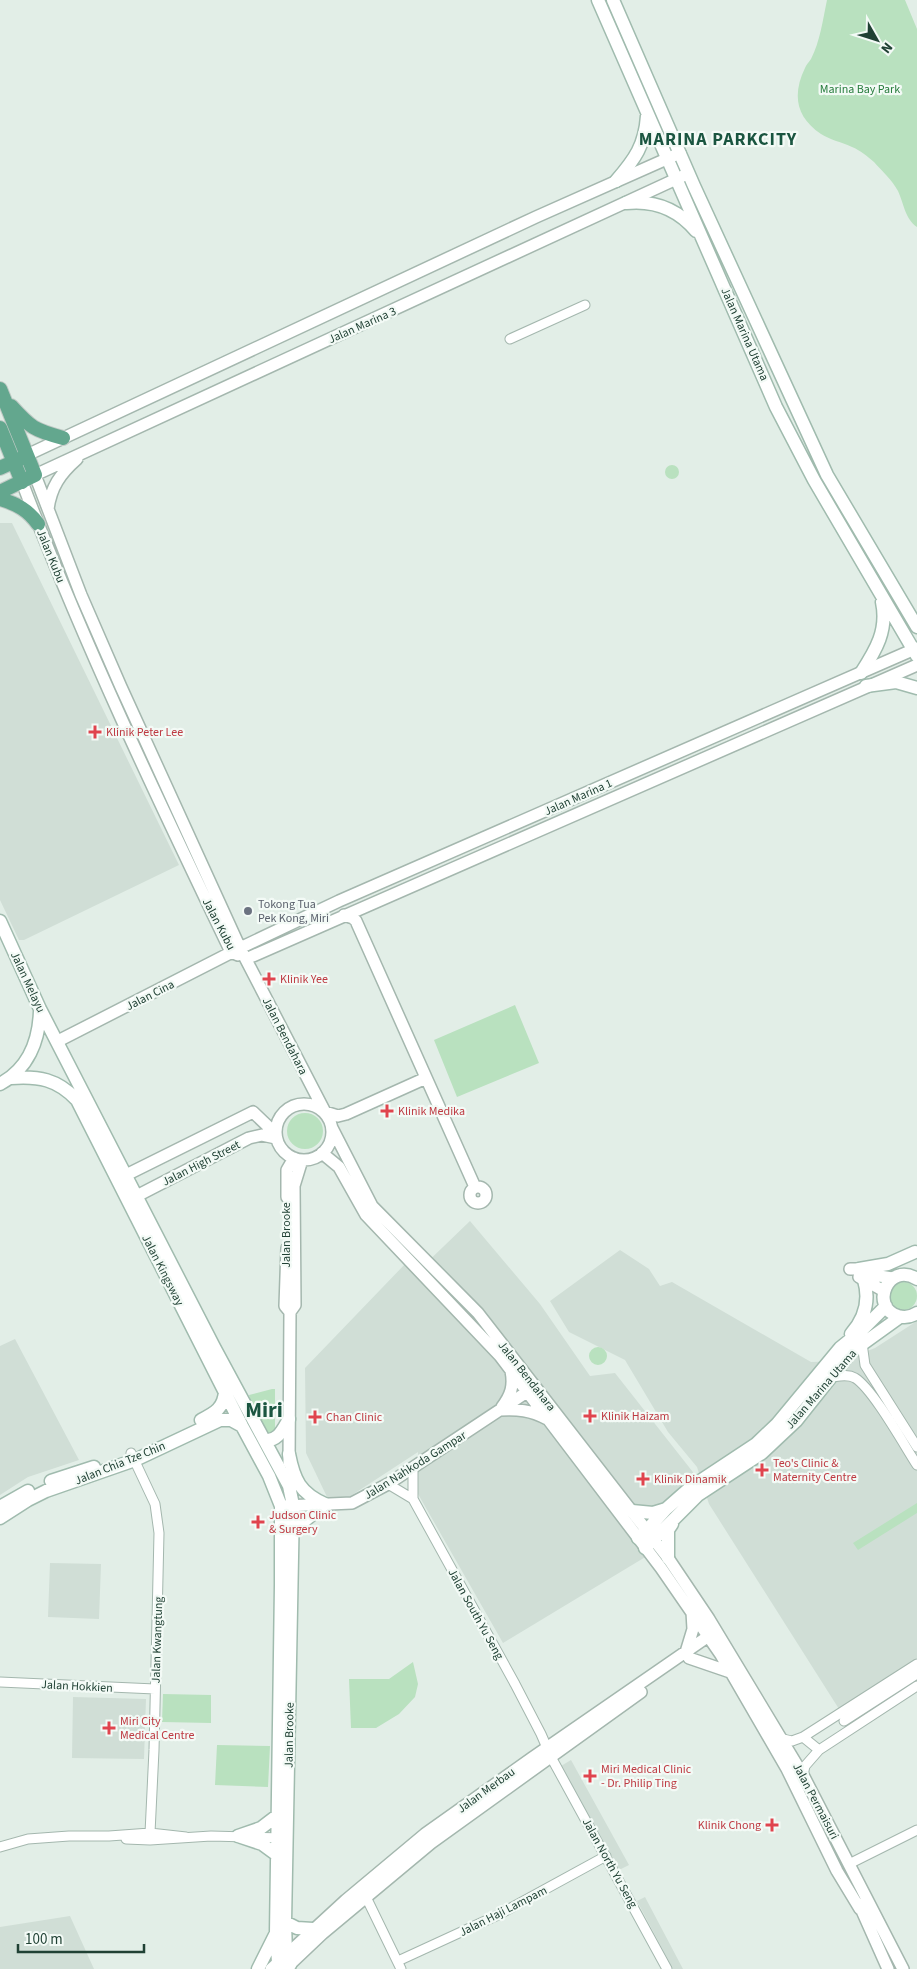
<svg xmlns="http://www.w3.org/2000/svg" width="917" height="1969" font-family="'Source Sans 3',sans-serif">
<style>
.built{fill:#d0ded6}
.green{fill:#b9e1bf}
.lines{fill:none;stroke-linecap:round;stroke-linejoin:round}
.minor-casing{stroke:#a4b7ae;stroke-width:11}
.tertiary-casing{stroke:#a4b7ae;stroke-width:14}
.secondary-casing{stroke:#a0bbae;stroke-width:15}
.primary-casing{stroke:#c1cac6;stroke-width:16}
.minor{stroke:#fff;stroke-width:9}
.tertiary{stroke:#fff;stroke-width:11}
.secondary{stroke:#fff;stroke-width:12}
.primary{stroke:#63a78e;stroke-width:14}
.health-dot{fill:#e0444e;stroke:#f3faf6;stroke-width:2}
.worship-dot{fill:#6b7280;stroke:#f3faf6;stroke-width:2}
.labels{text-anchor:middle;stroke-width:4.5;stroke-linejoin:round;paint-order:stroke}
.park-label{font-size:12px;fill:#277c3d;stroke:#f3faf6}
.street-label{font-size:12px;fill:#204134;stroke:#f3faf6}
.health-label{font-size:12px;fill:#be3a42;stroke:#f3faf6;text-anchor:start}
.worship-label{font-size:12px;fill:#5b616d;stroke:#f3faf6;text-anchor:start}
.district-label{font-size:18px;font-weight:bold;letter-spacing:1px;fill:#1a5540;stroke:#f3faf6}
.town-label{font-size:22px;font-weight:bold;fill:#1a5540;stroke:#f3faf6}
</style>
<rect width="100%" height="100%" fill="#e2eee7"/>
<path class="built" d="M0,523H12L179,865L24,940H19L0,900Z
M470,1221L540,1304L590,1376L615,1373L696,1476L628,1531L647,1556L503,1643L418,1494V1452L349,1497L328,1499L306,1453L305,1368L406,1263L417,1272Z
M620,1250L649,1269L660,1286L672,1282L811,1362L841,1361L875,1348L917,1321V1658L839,1709L709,1504L697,1467L668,1432L625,1360L569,1332L550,1301Z
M15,1339L79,1460L28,1477L0,1495V1346Z
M50,1563L101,1564L99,1619L48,1617Z
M73,1697L146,1699L144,1759L72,1758Z
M571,1760L629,1865L619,1870L561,1766Z
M645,1897L683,1969H673L637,1901Z
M70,1916L94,1969H0V1927Z"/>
<path class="green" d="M827,0H905L917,29V227C905,219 904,204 898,191C892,180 882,171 874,162C868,157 860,150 852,147C842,142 830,140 821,134C796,117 792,95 805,68C806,65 809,62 811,59C820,42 823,19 827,0Z
M665 472a7 7 0 1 1 14 0a7 7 0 1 1-14 0Z
M515,1005L539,1063L457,1097L434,1040Z
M287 1131a18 18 0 1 1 36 0a18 18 0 1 1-36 0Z
M889 1296a14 14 0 1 1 28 0a14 14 0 1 1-28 0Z
M589 1356a9 9 0 1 1 18 0a9 9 0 1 1-18 0Z
M272,1389H275V1431L268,1434L251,1404L249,1395Z
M917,1503V1513L858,1550L853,1543Z
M413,1662L418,1684L415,1697L399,1714L376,1728H351L349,1679H389Z
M163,1694L211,1695V1723L162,1722Z
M217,1745L270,1746L268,1787L215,1785Z"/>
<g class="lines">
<g class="minor-casing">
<path id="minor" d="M510,339L585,305
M862,1343L865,1365L917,1447
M832,1377C840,1376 848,1374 855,1378C873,1389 904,1445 917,1465
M131,1453L155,1504L159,1533L154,1750L150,1833
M413,1468V1499L515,1684L541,1734L551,1757L667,1969
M388,1484L413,1499
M0,1682L155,1689
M844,1721L917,1674
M803,1737L819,1750
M783,1739L792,1741L803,1737L917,1664
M803,1775L805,1766L819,1750L917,1686
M126,1839L150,1840L211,1836L283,1838
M0,1847L28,1839L69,1836H109L150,1833L186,1837
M849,1864L917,1830
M366,1897L401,1969
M398,1961L498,1915L606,1856"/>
</g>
<g class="tertiary-casing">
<path id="tertiary" d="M27,455L536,217L680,153
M22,482C83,642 157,798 231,952L238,955
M48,509C51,487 60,474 77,459
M344,915L353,918L356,921L475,1187
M246,959L917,665
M58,1041L240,948L339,901L917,648
M426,1078L346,1114L338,1116L325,1112L240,948L121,687L81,595L35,475L685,175
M276 1132a28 28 0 1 1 56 0a28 28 0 1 1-56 0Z
M332,1128L372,1206L478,1313L668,1558L709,1619L803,1775L903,1969
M322,1153L339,1167L366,1215L500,1356L661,1568L721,1655L787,1769L837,1871L860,1909
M118,1179L253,1112L276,1134
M470 1195a8 8 0 1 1 16 0a8 8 0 1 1-16 0Z
M287,1197V1170L294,1158
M129,1200L249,1138L262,1135L276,1138
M287,1248L285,1306L290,1312
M850,1269H859L868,1274L892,1278
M859,1277L884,1291
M502,1407C511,1395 514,1386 511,1371
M500,1410C517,1409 531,1410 547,1419
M289,1463L290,1312L295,1305L294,1186L302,1160
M285,1506L352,1503L388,1484L533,1388
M686,1652L693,1629L692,1612
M689,1658L730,1672
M859,1904L888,1969
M271,1969L346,1900L425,1834L532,1758L713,1633
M285,1969L323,1933L431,1843L641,1692"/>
</g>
<g class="secondary-casing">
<path id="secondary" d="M598,0L776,407L814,480L917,656
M613,0L694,186L827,475L917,627
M616,181C635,159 645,145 647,116
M626,203C654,200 677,208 696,231
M861,673C876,650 888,630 882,602
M866,686L896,682L917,688
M0,921L40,1009L214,1347L289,1486L293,1505L285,1922L286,1955L290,1965
M11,1078C39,1076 57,1079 77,1100L242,1426L269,1476L281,1506V1585L276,1933L278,1962L281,1969
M0,1084C28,1069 39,1041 40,1011
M859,1269L888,1264L915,1252
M917,1279C888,1261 869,1307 898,1316C905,1318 911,1317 917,1313
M851,1334C865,1318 870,1300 864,1280
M201,1420C215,1413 224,1408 225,1391
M264,1440C278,1442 283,1429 289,1419
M289,1454C294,1480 300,1493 325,1504L292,1531
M51,1481L94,1467
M0,1507L28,1491
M632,1511L653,1513L666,1509
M0,1518L28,1500L46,1491L135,1460L220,1420H231L242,1426
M638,1538L646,1531L666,1509L691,1487L756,1444L777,1424L840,1348L861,1331L886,1306
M645,1548L698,1495L762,1453L796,1421L850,1353L900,1317
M668,1558V1530L672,1524
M238,1836L261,1828L278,1815
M238,1836L262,1844L277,1855
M285,1922L297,1928L313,1929
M258,1969L276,1933"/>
</g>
<g class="primary-casing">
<path id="primary" d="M0,389L35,475L0,492
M11,406C31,428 34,430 63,438
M0,428L22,482
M0,468L22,458
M0,499C17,504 28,510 38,524"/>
</g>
<use href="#minor" class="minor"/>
<use href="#tertiary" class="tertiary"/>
<use href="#secondary" class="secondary"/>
<use href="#primary" class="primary"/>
</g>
<g class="health-dot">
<path d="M92.5 724.5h5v5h5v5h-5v5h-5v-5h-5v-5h5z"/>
<path d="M266.5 971.5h5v5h5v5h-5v5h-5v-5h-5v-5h5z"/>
<path d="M384.5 1103.5h5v5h5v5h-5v5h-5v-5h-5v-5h5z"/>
<path d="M587.5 1408.5h5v5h5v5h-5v5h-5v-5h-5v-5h5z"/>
<path d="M312.5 1409.5h5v5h5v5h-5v5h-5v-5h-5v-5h5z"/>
<path d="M759.5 1462.5h5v5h5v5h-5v5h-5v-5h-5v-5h5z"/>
<path d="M640.5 1471.5h5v5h5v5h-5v5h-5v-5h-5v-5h5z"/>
<path d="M255.5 1514.5h5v5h5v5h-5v5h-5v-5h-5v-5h5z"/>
<path d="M106.5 1720.5h5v5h5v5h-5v5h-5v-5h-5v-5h5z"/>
<path d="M587.5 1768.5h5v5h5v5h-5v5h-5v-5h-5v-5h5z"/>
<path d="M769.5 1817.5h5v5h5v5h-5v5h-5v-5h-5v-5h5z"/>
</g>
<circle class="worship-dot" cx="248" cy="911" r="5"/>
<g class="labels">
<g class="park-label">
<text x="860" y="93">Marina Bay Park</text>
</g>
<g class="street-label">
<text transform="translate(362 325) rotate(-24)" y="4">Jalan Marina 3</text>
<text transform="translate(745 334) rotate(66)" y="4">Jalan Marina Utama</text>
<text transform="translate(51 556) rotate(68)" y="4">Jalan Kubu</text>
<text transform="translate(578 797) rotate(-24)" y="4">Jalan Marina 1</text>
<text transform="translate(219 924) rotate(62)" y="4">Jalan Kubu</text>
<text transform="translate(28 982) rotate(65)" y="4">Jalan Melayu</text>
<text transform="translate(150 995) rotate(-27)" y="4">Jalan Cina</text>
<text transform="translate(285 1036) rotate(63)" y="4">Jalan Bendahara</text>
<text transform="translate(201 1163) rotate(-27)" y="4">Jalan High Street</text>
<text transform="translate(286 1235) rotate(-90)" y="4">Jalan Brooke</text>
<text transform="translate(163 1270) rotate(63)" y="4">Jalan Kingsway</text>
<text transform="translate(527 1376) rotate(52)" y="4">Jalan Bendahara</text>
<text transform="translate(821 1389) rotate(-49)" y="4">Jalan Marina Utama</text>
<text transform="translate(120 1463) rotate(-22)" y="4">Jalan Chia Tze Chin</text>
<text transform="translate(415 1465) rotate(-32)" y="4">Jalan Nahkoda Gampar</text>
<text transform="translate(476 1614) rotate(61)" y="4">Jalan South Yu Seng</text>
<text transform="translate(157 1640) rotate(-88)" y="4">Jalan Kwangtung</text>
<text transform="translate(77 1686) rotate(3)" y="4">Jalan Hokkien</text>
<text transform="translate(289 1735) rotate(-89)" y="4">Jalan Brooke</text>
<text transform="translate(486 1790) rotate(-36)" y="4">Jalan Merbau</text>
<text transform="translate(816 1801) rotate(62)" y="4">Jalan Permaisuri</text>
<text transform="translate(610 1863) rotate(61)" y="4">Jalan North Yu Seng</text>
<text transform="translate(503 1911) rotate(-27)" y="4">Jalan Haji Lampam</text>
</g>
<g class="health-label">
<text x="106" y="736">Klinik Peter Lee</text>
<text x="280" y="983">Klinik Yee</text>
<text x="398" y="1115">Klinik Medika</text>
<text x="601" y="1420">Klinik Haizam</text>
<text x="326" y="1421">Chan Clinic</text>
<text x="773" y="1467">Teo's Clinic &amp;<tspan x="773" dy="14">Maternity Centre</tspan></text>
<text x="654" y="1483">Klinik Dinamik</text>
<text x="269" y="1519">Judson Clinic<tspan x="269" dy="14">&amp; Surgery</tspan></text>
<text x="120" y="1725">Miri City<tspan x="120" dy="14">Medical Centre</tspan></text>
<text x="601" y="1773">Miri Medical Clinic<tspan x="601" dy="14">- Dr. Philip Ting</tspan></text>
<text x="761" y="1829" text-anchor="end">Klinik Chong</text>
</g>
<g class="worship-label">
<text x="258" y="908">Tokong Tua<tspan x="258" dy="14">Pek Kong, Miri</tspan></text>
</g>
<g class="district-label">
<text x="718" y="145">MARINA PARKCITY</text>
</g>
<g class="town-label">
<text x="264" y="1417">Miri</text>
</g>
</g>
<g transform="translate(877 40) rotate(129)" stroke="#f3faf6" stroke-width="4" paint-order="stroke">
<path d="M0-4L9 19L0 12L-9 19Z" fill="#204134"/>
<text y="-8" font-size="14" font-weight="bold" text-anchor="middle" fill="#204134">N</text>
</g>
<path d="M18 1944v8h126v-8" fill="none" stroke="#204134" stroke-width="2.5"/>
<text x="25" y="1944" font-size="15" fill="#204134" stroke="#f3faf6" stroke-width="4" paint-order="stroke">100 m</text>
</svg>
